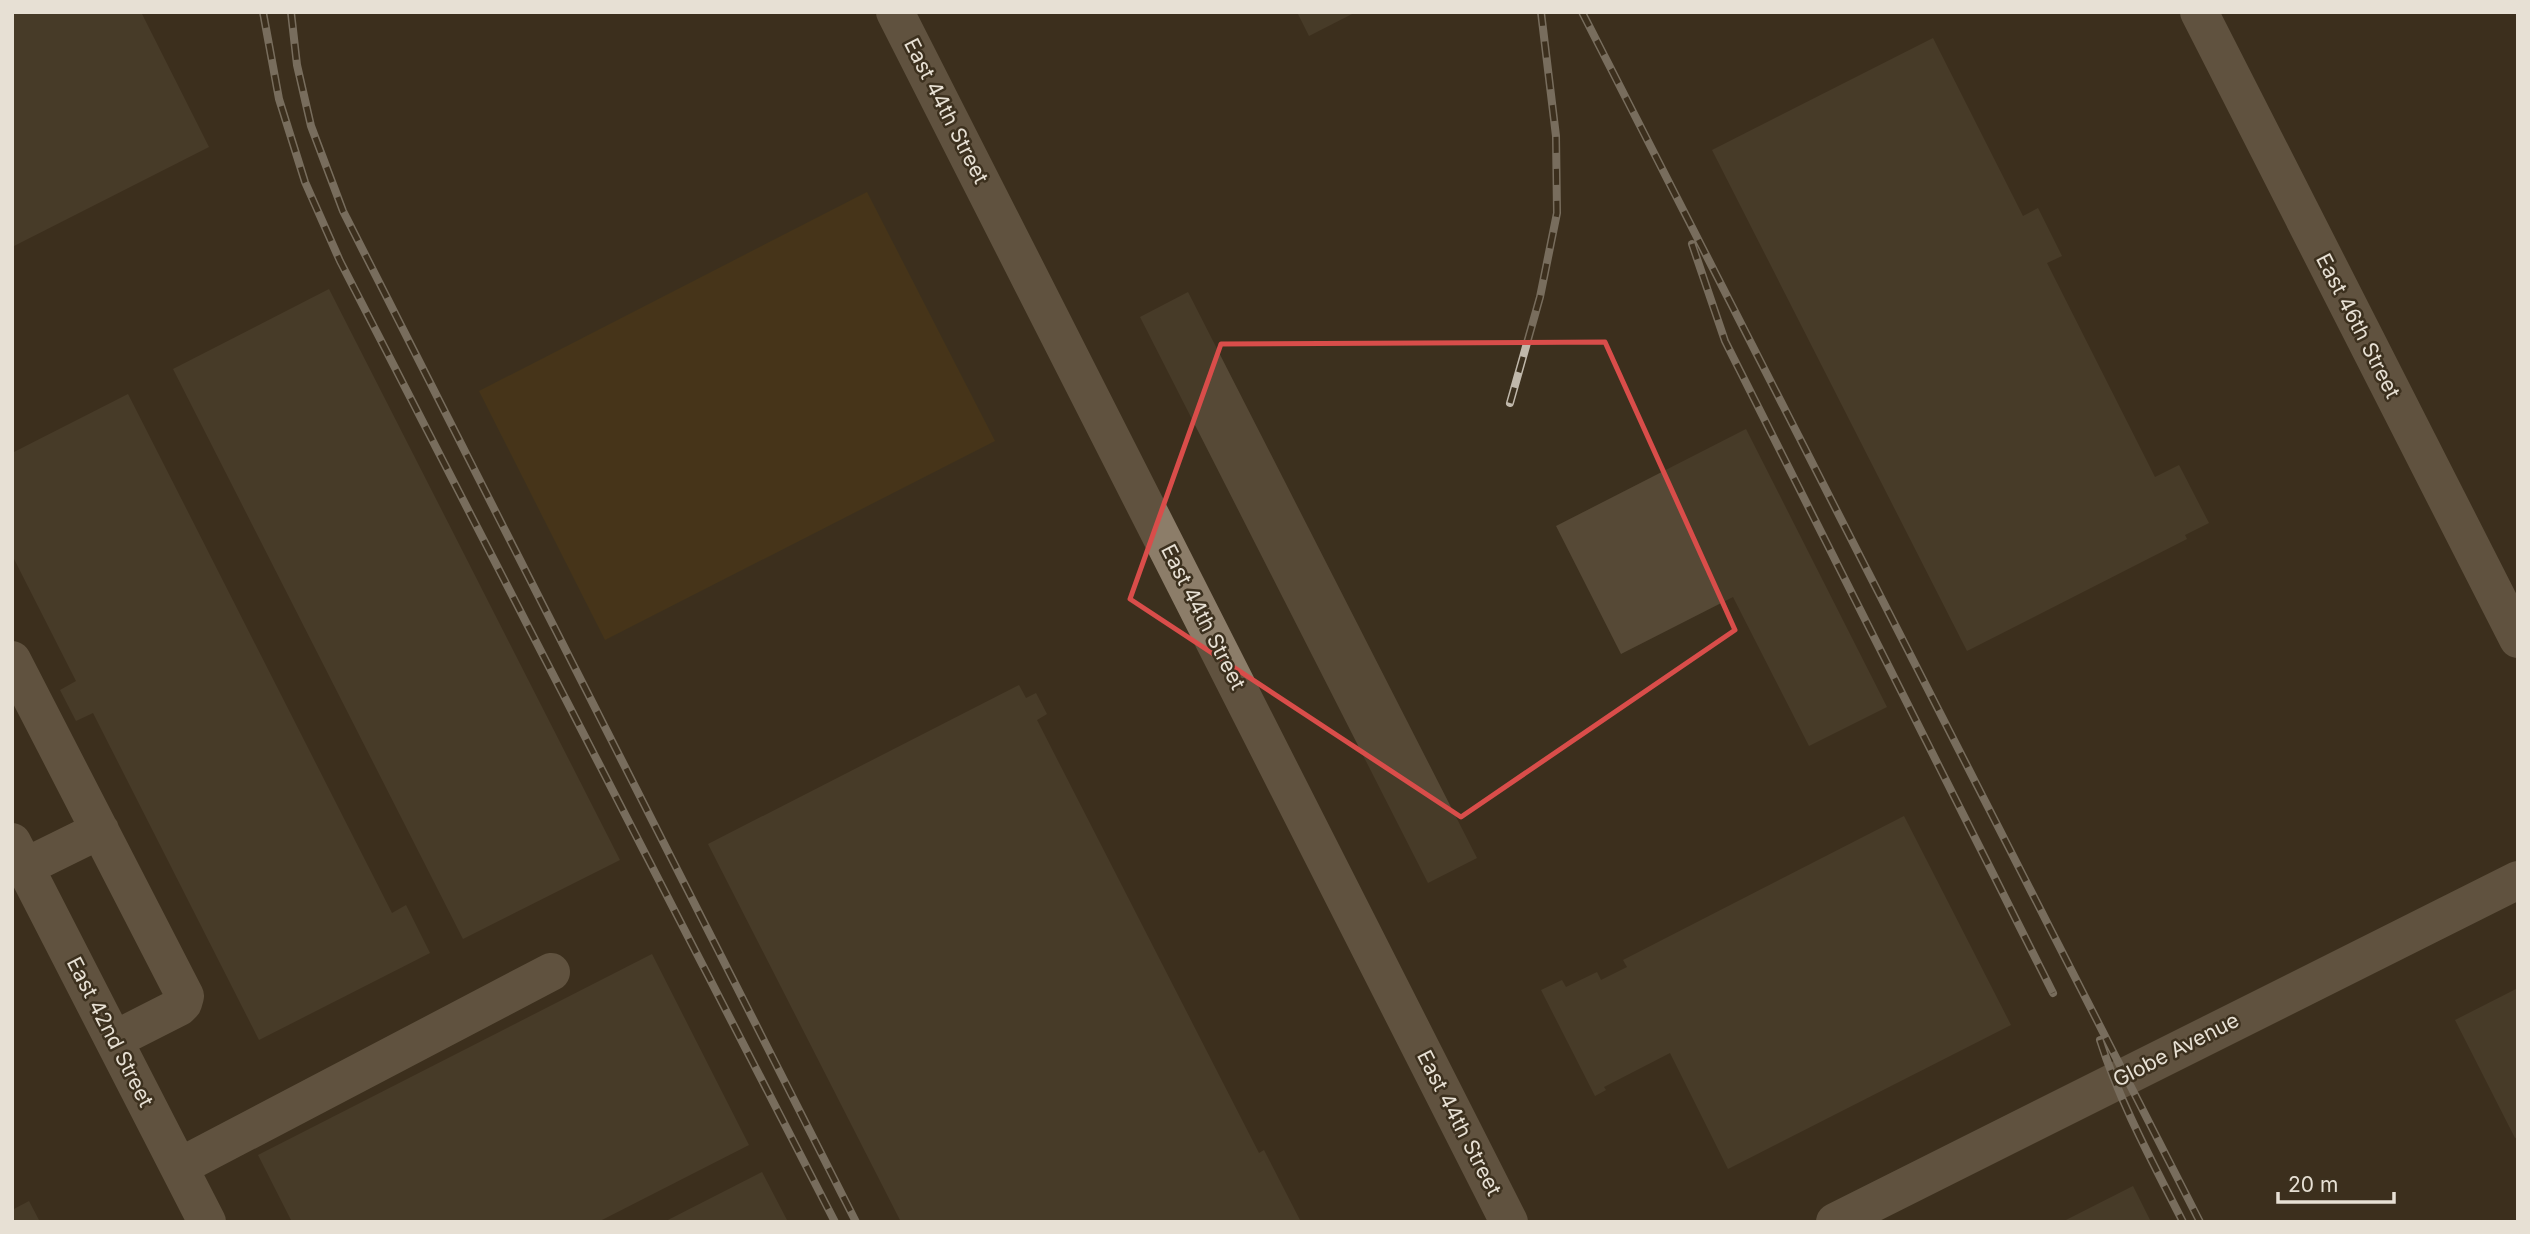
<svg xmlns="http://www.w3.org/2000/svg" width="2530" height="1234" font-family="Inter,sans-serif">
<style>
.green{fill:#523b14}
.building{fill:#564936}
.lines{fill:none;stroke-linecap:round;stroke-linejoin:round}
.minor{stroke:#8c7d69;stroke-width:38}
.rail-casing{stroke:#c0b8ab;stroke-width:8}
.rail{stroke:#3c301e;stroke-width:5;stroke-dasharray:16;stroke-linecap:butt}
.marked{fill:none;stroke:#d94d4a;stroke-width:5;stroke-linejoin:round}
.labels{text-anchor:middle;stroke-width:5;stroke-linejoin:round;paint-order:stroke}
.street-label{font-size:21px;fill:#e7e0d4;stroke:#3c301e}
</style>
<rect width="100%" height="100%" fill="#3c301e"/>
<path class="green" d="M867,192L995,441L605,640L479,391Z"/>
<path class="building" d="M12,12H141L209,147L12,247Z
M1297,12H1356L1309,36Z
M1933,38L2023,216L2038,208L2062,256L2047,263L2155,477L2179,465L2209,523L2185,535L2187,539L1967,651L1712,150Z
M329,289L620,860L463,939L173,369Z
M1188,292L1477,858L1428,883L1140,317Z
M128,394L392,913L406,905L430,953L259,1040L93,713L76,721L60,690L76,681L12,555V453Z
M1746,429L1887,707L1809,746L1733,597L1621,654L1556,526Z
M1019,685L1026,698L1036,693L1047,714L1037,720L1259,1153L1264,1150L1301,1222H901L708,844Z
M1904,816L2011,1025L1728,1169L1670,1053L1604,1087L1606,1090L1595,1096L1541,990L1562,980L1566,987L1597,972L1601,980L1627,967L1623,960Z
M652,954L749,1145L598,1222H292L258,1155Z
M2518,988V1137L2515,1138L2455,1020Z
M762,1172L788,1222H664Z
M2133,1186L2151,1222H2062Z
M29,1201L40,1222H12V1210Z"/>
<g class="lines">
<path class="minor" d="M895,12L1509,1222
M2199,12L2518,639
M12,660L185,996L183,1003L179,1007L114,1040
M12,842L207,1222
M25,867L100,830
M179,1167L551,972
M1835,1222L2518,880"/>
<g class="rail-casing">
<path id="rail" d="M263,12L279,99L305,182L340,261L835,1222
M291,12L297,65L311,126L343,211L856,1222
M1582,12L2200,1222
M1692,244L1725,341L2053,993
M1510,403L1540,297L1557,213L1556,136L1541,12
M2100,1040C2120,1103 2153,1163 2183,1222"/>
</g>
<use href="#rail" class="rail"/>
</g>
<path d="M0 0H2530V1234H0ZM1605,342L1735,630L1461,817L1130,599L1221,344Z" fill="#3c301e" fill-opacity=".55" fill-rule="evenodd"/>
<path class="marked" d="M1605,342L1735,630L1461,817L1130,599L1221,344Z"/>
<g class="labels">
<g class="street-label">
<text transform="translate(946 111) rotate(63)" y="7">East 44th Street</text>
<text transform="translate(2358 326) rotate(63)" y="7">East 46th Street</text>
<text transform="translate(1203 617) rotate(63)" y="7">East 44th Street</text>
<text transform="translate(110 1032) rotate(63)" y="7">East 42nd Street</text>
<text transform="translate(2176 1050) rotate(-27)" y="7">Globe Avenue</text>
<text transform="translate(1459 1123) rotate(63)" y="7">East 44th Street</text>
</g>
</g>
<rect width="2530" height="1234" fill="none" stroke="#e7e0d4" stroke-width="28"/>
<path d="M2278 1192v10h116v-10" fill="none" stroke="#e7e0d4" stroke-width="3.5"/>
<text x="2288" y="1192" font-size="21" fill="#e7e0d4" stroke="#3c301e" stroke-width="5" paint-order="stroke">20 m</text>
</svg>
